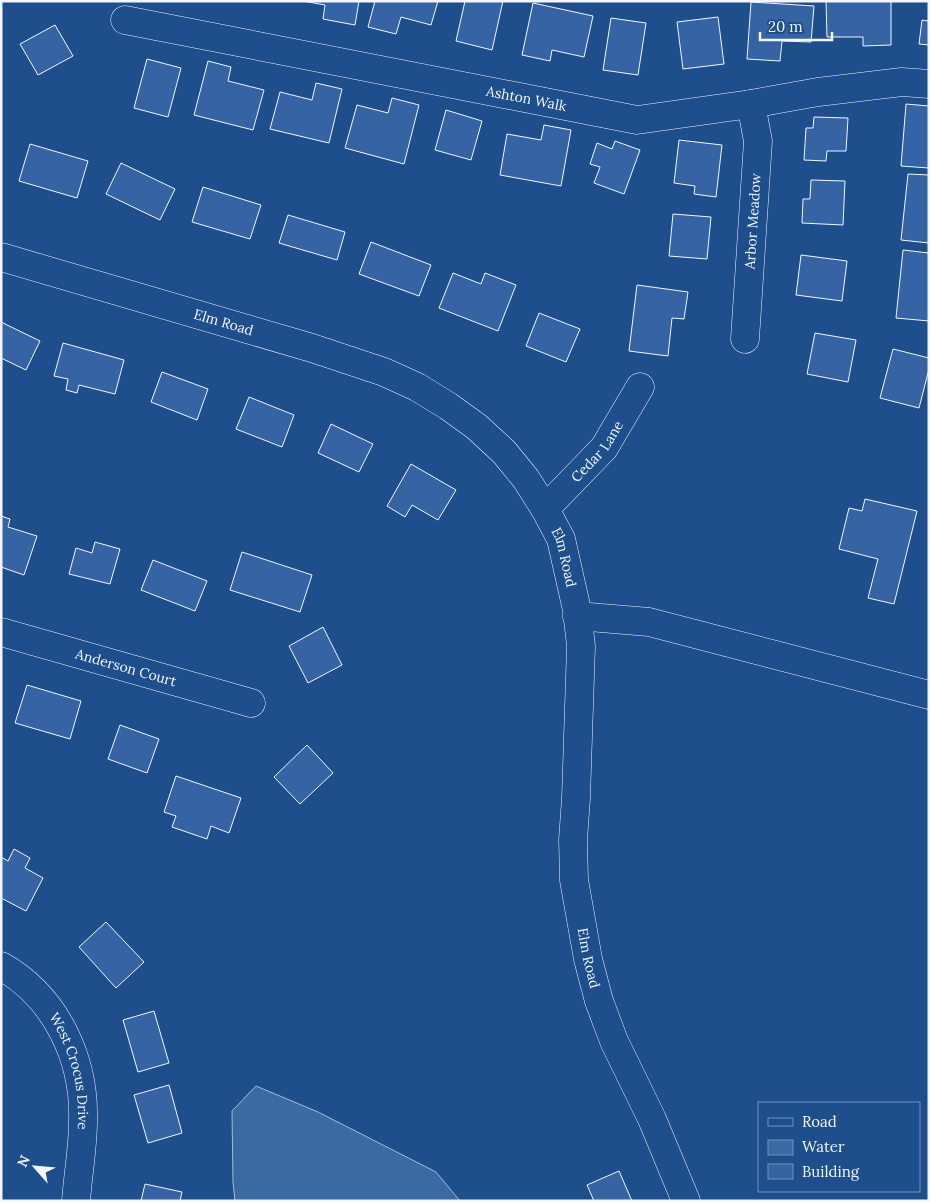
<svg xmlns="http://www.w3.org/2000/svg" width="930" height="1202" font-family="Lora,serif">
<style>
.water{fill:#3b69a3;stroke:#a8bbd7}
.building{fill:#3563a3;stroke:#f2f6ff}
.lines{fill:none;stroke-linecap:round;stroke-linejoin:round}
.minor-casing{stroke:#f2f6ff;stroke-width:29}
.minor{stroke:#1f4e8c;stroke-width:28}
.labels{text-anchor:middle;stroke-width:4;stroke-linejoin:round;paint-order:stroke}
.street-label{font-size:14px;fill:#f2f6ff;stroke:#1f4e8c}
</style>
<rect width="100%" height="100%" fill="#1f4e8c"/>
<path class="water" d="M256,1086L318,1112L436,1172L460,1201H235L233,1182L232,1111Z"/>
<path class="building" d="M303,1H359L355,25L323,19L325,5Z
M375,1H438L431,25L401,17L396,34L368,27Z
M465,1H503L492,50L456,41Z
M826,1H891V45L863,46V37H827Z
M751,2L814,6L811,42L782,41L780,61L747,59Z
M533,3L593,16L584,57L552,50L550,61L522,55Z
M718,17L724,64L683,69L677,22Z
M929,17V45L919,44L922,20L928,21Z
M611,18L646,23L638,75L603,70Z
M55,25L73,56L38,75L20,44Z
M147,59L181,68L168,117L134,108Z
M208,61L231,67L228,81L264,90L253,130L194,115Z
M316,83L342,89L329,143L270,129L280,92L312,100Z
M392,98L419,105L404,164L345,148L357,105L388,113Z
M906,104L929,106V168L901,166Z
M446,110L482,121L471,160L435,150Z
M814,117L848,118L846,151H827L826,161L804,160L806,128H813Z
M544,125L571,130L561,186L500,175L507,134L541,140Z
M679,140L722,145L716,197L694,194L695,186L674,183Z
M615,141L640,150L624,194L594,183L600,167L590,164L597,143L612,149Z
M30,144L88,161L77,198L19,181Z
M121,163L175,189L160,220L106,194Z
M908,174L929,175V243L901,240Z
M811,180L845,181L843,225L802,223L803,199H810Z
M203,187L261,205L250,239L192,222Z
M673,214L711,217L707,259L669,256Z
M288,215L345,232L337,260L279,243Z
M371,242L431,265L419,296L359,274Z
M903,250L929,253V321L896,318Z
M801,255L847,261L842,301L796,295Z
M453,273L481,284L485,273L516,285L498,331L439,308Z
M637,285L688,292L684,319L672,318L668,356L629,351Z
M539,313L580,329L566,362L526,346Z
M1,322L40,341L26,370L1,358Z
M815,333L856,340L848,382L807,374Z
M63,343L124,360L115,394L79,385L77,393L66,390L68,379L54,376Z
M893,349L929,358V369L919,408L880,398Z
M162,372L208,389L197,420L151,402Z
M249,397L294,415L282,447L236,429Z
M331,424L373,444L359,472L318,453Z
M411,464L456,490L438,520L412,505L405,517L387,506Z
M865,499L917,511L894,604L868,598L878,559L839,549L849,508L862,511Z
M1,516L10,519L8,527L37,536L24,575L1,567Z
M95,542L120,549L110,584L69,574L76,548L92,553Z
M242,552L312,575L300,612L230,590Z
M153,560L207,581L195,611L141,590Z
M323,627L342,665L308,683L289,646Z
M27,685L81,701L70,739L15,723Z
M120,725L159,739L147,773L108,759Z
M307,745L333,773L300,804L274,777Z
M176,776L241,798L229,833L211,826L207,839L172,827L176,816L164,812Z
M14,849L30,858L25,868L43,878L26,911L1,898V857L8,861Z
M106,922L144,962L116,988L79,947Z
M154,1011L169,1063L138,1072L123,1020Z
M169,1085L182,1133L148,1143L134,1095Z
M619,1171L632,1201H594L587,1185Z
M145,1184L182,1192L180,1201H141Z"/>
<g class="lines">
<g class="minor-casing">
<g id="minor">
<path id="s1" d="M125,20L637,120L751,104L818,92L902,82L929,84"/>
<path id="s2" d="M1,257L312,348L384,372L417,387L448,406L477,427L504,452L526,479L545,509L561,539L577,610L581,646L576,798L573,840L574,880L588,959L599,1001L614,1041L652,1119L686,1201"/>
<path id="s3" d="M745,339L758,141L751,104"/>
<path id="s4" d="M545,509L604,448L640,387"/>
<path d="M577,616L649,622L929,695"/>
<path id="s5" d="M1,632L251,703"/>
<path id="s6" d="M1,966C56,997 85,1059 83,1121C83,1147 78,1174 76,1201"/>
</g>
</g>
<use href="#minor" class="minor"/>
</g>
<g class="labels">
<g class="street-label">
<text dy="5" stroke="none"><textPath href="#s1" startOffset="409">Ashton Walk</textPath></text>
<text dy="5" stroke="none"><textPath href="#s3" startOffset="118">Arbor Meadow</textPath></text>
<text dy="5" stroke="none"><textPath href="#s2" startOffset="232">Elm Road</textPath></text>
<text dy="5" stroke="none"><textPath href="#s4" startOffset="78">Cedar Lane</textPath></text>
<text dy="5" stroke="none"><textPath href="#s2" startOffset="668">Elm Road</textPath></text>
<text dy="5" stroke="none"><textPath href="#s5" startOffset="130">Anderson Court</textPath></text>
<text dy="5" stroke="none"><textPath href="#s2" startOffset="1072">Elm Road</textPath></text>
<text dy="5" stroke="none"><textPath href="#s6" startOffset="132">West Crocus Drive</textPath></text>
</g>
</g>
<rect width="930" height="1202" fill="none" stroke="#f2f6ff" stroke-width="5"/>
<rect x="758" y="1102" width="162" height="90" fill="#1f4e8c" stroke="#7391ba"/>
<rect x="768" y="1118" width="25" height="8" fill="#1f4e8c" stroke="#7391ba"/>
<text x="802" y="1127" font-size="15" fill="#f2f6ff">Road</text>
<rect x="768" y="1140" width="25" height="15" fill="#3b69a3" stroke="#7391ba"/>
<text x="802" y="1152" font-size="15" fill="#f2f6ff">Water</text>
<rect x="768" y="1164" width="25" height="15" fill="#3563a3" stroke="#7391ba"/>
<text x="802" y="1177" font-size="15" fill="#f2f6ff">Building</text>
<g transform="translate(35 1167) rotate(297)" stroke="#1f4e8c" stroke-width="4" paint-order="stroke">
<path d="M0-4L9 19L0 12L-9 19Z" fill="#f2f6ff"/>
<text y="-8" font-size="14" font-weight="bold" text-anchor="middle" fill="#f2f6ff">N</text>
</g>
<path d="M760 32v8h72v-8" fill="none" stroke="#f2f6ff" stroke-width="2.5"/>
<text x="768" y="32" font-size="15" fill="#f2f6ff" stroke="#1f4e8c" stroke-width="4" paint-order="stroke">20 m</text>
</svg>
